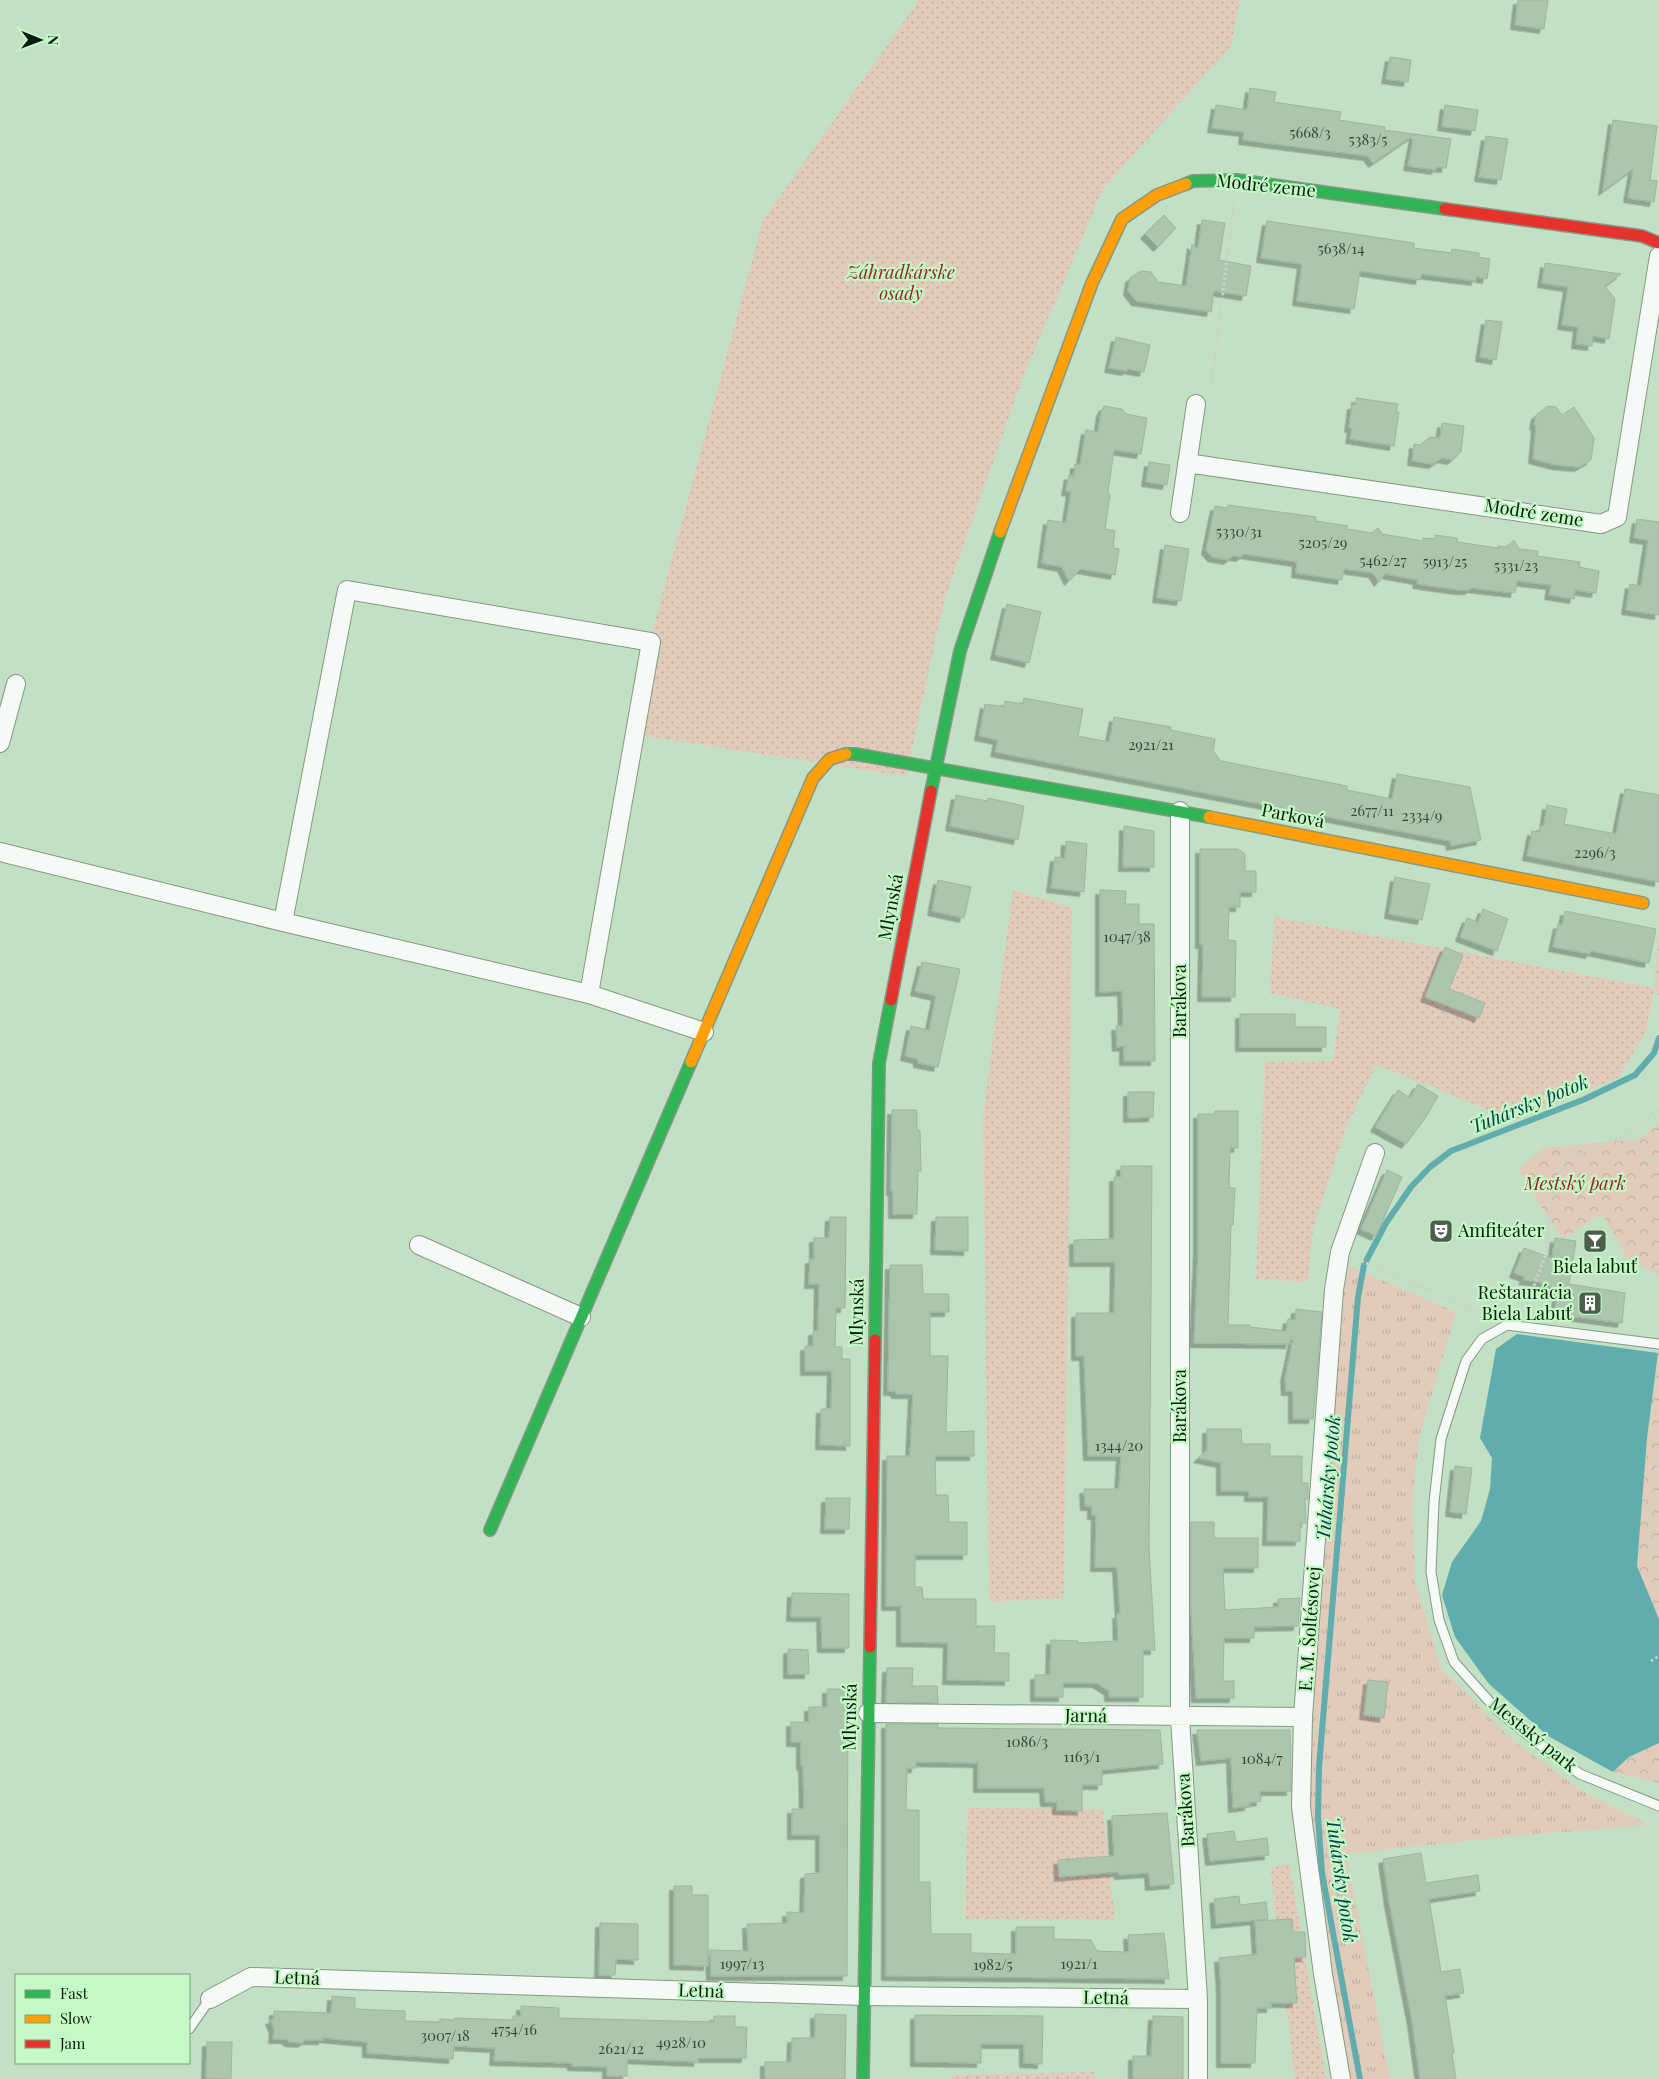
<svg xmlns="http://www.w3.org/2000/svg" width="1659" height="2079" font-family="'Playfair Display',serif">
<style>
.grass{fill:url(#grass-tufts)}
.forest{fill:url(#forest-crowns)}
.garden{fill:url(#garden-dots)}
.water{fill:#5fadac}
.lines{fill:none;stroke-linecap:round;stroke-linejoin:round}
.stream{stroke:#5fadac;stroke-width:6}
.building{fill:#acc6ae;stroke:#9eb49f;filter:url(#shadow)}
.lane-casing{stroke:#839984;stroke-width:11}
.street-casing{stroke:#839984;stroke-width:20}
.fast-casing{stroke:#839984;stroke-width:14}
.slow-casing{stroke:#839984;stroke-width:14}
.jam-casing{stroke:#839984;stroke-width:14}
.path{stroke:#cad2ca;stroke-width:3;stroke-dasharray:2.5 2.5;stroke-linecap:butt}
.lane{stroke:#f6faf6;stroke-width:9}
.street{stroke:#f6faf6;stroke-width:18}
.fast{stroke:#30b455;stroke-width:11}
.slow{stroke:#ff9f0a;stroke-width:11}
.jam{stroke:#e5322d;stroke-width:11}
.labels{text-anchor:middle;stroke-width:4.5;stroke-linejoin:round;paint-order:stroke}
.number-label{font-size:15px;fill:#344936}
.street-label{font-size:18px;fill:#091c0b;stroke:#c4f8c6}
.park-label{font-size:18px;font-style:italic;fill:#922625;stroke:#c4f8c6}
.poi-label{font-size:18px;fill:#091c0b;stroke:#c4f8c6;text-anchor:start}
.water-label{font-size:19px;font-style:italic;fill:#003f45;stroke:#c4f8c6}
</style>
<defs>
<pattern id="grass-tufts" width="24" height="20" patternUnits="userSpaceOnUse" patternTransform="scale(1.25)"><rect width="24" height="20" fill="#e1ccbc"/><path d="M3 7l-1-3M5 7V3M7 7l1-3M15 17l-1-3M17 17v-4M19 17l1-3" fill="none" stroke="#c0afa0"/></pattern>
<pattern id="forest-crowns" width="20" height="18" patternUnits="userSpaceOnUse" patternTransform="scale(1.25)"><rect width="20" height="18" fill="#e1ccbc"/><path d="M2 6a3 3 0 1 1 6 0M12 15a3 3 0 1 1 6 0" fill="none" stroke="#c0afa0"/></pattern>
<pattern id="garden-dots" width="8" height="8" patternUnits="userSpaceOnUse" patternTransform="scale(1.25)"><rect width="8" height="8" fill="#e1ccbc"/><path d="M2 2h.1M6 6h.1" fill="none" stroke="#c0afa0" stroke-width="1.8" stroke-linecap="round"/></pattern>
<filter id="shadow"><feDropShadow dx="-4.5" dy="4.5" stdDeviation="0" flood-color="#0004"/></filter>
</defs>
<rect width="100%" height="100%" fill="#c3dfc4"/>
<path class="grass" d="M1342,1263L1456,1312L1419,1438L1412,1504L1415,1581L1441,1668L1510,1738L1580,1790L1649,1825L1484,1839L1346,1854L1390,2079H1344L1301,1816Z"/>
<path class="forest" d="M1659,935V996L1654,988Z
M1659,1123V1275L1629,1260L1602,1214L1562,1239L1518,1170L1543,1148L1639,1139Z
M1659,1351V1619L1637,1566L1647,1438Z
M1659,1743V1783L1613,1772L1629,1757Z"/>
<path class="garden" d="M919,0H1240L1231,46L1103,189L1022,380L944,601L906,776L625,733L763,220Z
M1013,890L1072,908L1064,1598L989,1602L983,1115Z
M1274,917L1654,988L1646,1032L1618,1078L1514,1120L1376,1065L1346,1127L1313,1229L1307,1282L1256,1279L1265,1062L1333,1061L1340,1009L1270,993Z
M968,1808L1103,1809L1115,1920L965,1919Z
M1289,1863L1326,2079H1295L1270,1868Z
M1094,2072V2079H952V2075Z"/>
<path class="water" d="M1517,1334L1658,1353L1647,1438L1637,1566L1659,1619V1743L1629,1757L1613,1772L1548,1736L1489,1684L1455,1637L1442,1595L1452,1562L1481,1521L1490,1489L1492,1458L1480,1438L1496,1349Z"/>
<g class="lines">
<path class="stream" d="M1360,2079L1322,1873L1318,1816L1319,1767L1358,1297L1364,1265L1386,1223L1411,1187L1430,1167L1451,1151L1585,1099L1635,1075L1654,1053L1659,1038"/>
</g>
<path class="building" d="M1518,0H1548L1544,29L1515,25Z
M1390,57L1411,60L1408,82L1386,79Z
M1250,88L1276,92L1274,102L1341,112L1339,120L1385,127L1384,130L1451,139L1446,168L1436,167V170L1408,166L1414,135L1373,163L1368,156L1243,140L1244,132L1212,128L1216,105L1247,110Z
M1445,105L1478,110L1475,131L1442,126Z
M1613,120L1657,126L1650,180L1657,181L1654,202L1628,198L1633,169L1603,191Z
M1486,136L1508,139L1501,180L1479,177Z
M1164,215L1176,228L1158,247L1145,234Z
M1202,220L1225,223L1219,260L1251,266L1246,296L1214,291L1211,312L1136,301L1128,291L1130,278L1141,271L1151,272L1158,282L1186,286L1192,244L1198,249Z
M1267,221L1414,243V248L1451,253L1452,249L1479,253V257L1490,259L1487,279L1476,277V281L1421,274L1420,280L1360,271L1354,309L1297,301L1302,264L1261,258Z
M1545,263L1621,274L1605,286L1615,299L1609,339L1593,336L1592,346L1576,344L1578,327L1562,325L1568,287L1542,283Z
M1486,320L1502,322L1496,360L1480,357Z
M1116,337L1150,345L1144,372L1127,369V371L1109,368Z
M1356,398L1398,404L1396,412H1399L1394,446L1350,439L1352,428H1349L1352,405H1356Z
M1104,406L1122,409L1126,414L1147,418L1141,454L1114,450L1108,492L1110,495L1105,529L1115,531L1113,548L1119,549L1115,575L1081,569L1069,581L1062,567L1042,563L1048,520L1066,523L1071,492L1066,491L1069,475L1074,476L1075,464L1080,465L1086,430L1098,432L1101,412Z
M1548,406L1556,407L1562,415L1574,407L1594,438L1591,460L1579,467L1556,465L1533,459L1536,427L1534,424L1536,415Z
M1442,423L1464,426L1461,452L1452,460L1442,458L1433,464L1412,461L1414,444L1420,445L1430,437L1440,438Z
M1149,462L1170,465L1167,485L1146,482Z
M1228,505L1316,517V521L1348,526L1347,529L1372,533L1378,528L1382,534L1423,541V538L1435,539V535L1457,538V542L1498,548V546L1506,547L1514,540L1519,549L1538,551L1537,556L1580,562L1579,567L1599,571L1596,593L1575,590L1574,599L1549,595L1551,585L1517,581L1515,593L1471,588L1470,590H1459L1417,584L1418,580L1385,574L1379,582L1373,573L1344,569L1342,580L1296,573L1297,562L1244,554L1241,557L1233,556L1228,560L1212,557L1206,550L1215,506L1227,508Z
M1637,519L1659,522V615L1626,610L1630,584L1641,586L1648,540L1634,538Z
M1165,545L1189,549L1181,601L1157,598Z
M1007,604L1041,612L1029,663L995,655Z
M1024,698L1083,709L1078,736L1109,742L1114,717L1171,727L1170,730L1215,739L1213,751L1221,761L1347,786V790L1392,799L1397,774L1470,787L1481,840L1451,846L1450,841L995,752L998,740L979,736L985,704L1004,707L1005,701L1023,704Z
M1625,789L1659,795V882L1527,856L1532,831L1540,832L1541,826H1544L1547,805L1567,809L1564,824L1616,834Z
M956,795L987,801L988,798L1024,806L1018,840L950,826Z
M1124,826L1154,831V867H1123Z
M1066,841L1087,844L1084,892L1051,888L1055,857L1065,858Z
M1200,849H1238L1245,854V871H1256V892H1240V907H1229L1228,940L1236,941L1235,997H1202L1203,944H1200Z
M1395,877L1430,884L1422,920L1389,914Z
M938,880L971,887L964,918L932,911Z
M1100,890L1126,891L1125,904H1139V924H1154L1155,1061H1124V1046L1117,1047L1116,1026H1123L1122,991L1100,992Z
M1483,909L1508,919L1497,951L1460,937L1467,918L1478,922Z
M1565,911L1656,929L1649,963L1591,951L1590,954L1553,947L1558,924L1562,925Z
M1445,947L1463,955L1449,989L1485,1003L1479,1018L1425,997Z
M922,962L960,969L938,1067L918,1063V1059L905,1056L911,1026L929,1030L936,996L915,991Z
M1240,1014H1295V1027H1326V1047H1240Z
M1418,1084L1438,1096L1426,1117L1406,1144L1375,1127L1398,1090L1410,1098Z
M1128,1092H1154L1153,1117L1128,1118Z
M892,1110H917V1130H920L921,1171H918L917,1214H893V1191H891Z
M1215,1111H1238V1148H1230L1229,1188H1235L1233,1225H1231L1228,1325H1250V1327L1286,1331L1288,1319L1295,1320L1296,1309L1322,1312L1313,1419H1293V1391H1286L1285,1378L1293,1340H1290V1344L1194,1343L1198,1253V1114H1215Z
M1121,1166H1152L1149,1549L1155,1650H1143V1697H1109V1691L1097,1683H1063V1697H1035V1675H1050L1051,1640L1078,1641L1077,1643L1118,1641L1117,1614H1120L1117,1567H1095L1096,1515H1092V1506H1085L1084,1489H1119L1121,1456H1088L1084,1356H1076V1313H1114L1115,1262H1074V1240L1114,1239V1177H1121Z
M1387,1170L1402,1177L1376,1236L1361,1229Z
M830,1217H846L845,1308H836L835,1347H842V1359H850V1446L820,1445L821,1409H831L832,1371H805V1346H813V1331H818L819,1284H809L810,1259H814V1238H829Z
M936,1217H968V1251L935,1250Z
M1555,1238L1576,1241L1569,1284L1625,1293L1622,1323L1555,1314L1558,1290L1538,1282L1523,1280L1525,1277L1514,1273L1524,1248L1552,1258Z
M890,1265H922L923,1294H949V1312H930V1356H948L946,1432L974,1431V1456H935L936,1495H948L949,1522H967V1555H915V1587H922L923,1599H976V1626H995L994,1653H1009V1681L947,1680L948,1643L901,1642V1606H886L887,1456H910L913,1394H896L895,1391H888Z
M1207,1429H1241L1242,1444H1270V1456H1302V1483H1308V1499H1305L1306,1523H1300V1541H1267L1268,1497H1249V1491H1221V1463L1198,1458L1207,1450Z
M1455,1466L1472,1468L1466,1514L1450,1512Z
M826,1498H850L849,1529H825Z
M1191,1522H1214V1538H1258V1568H1223L1225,1610L1278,1607V1599L1300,1598L1298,1626L1254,1627V1638H1224L1223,1681H1234V1698H1196L1191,1609Z
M792,1593L849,1594V1648H822L821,1617H791Z
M788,1649L808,1650L809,1674H788Z
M887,1668H913L912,1686H937L938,1703H886Z
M1368,1680L1388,1682L1384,1718L1364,1715Z
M827,1689H848L847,1976H711L710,1950L748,1951L747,1924L787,1923V1912L804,1913L805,1874L820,1873V1835H792V1809H804L803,1766H801V1742H791V1722H809V1707H827Z
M886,1724H938V1728L1160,1730L1163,1764L1102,1770V1785H1082V1811L1057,1810V1802H1045L1044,1788H978V1763L916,1762V1768H907L906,1810H919V1882H930L931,1934H971V1953L1016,1954V1927H1054V1939L1091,1940L1097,1951L1129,1952L1128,1935L1164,1933L1169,1979L886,1976Z
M1197,1730H1290L1291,1791H1260L1261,1801L1249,1803V1806L1233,1808L1231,1758L1201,1761Z
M1167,1813L1174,1884L1150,1886L1149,1873L1119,1875V1872L1059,1877L1058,1860L1114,1856L1112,1816Z
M1234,1831L1236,1842L1267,1838L1269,1855L1210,1861L1207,1834Z
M1421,1853L1426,1883L1478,1875L1480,1891L1429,1899L1441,1972L1460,1969L1464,1993L1445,1996L1454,2053L1452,2054L1456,2079H1420L1412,2021L1389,1902L1383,1859Z
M674,1886H692V1895H708V1966L674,1965Z
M1239,1896L1240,1905L1266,1902L1268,1919L1216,1924L1214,1899Z
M1292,1919L1293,1932H1305L1306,1957L1294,1958L1297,2003H1271V2008H1257L1255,2063H1221V1988L1219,1958L1257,1954L1255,1921Z
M600,1923L638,1924V1960L616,1959L615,1975H599Z
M332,1996L355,1998V2009L405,2011V2021L440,2022V2019L455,2020V2018L513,2020V2016H521V2006L559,2008V2018L714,2022V2016H735V2027H747L746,2058H698V2062L627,2059V2076H607V2067L572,2066V2063L494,2061L495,2048L454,2046L453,2059L367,2053V2042L323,2038V2040H306L302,2043L289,2042L286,2039H273L274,2029L270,2020L274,2019V2011L331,2013Z
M815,2014L846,2015L845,2079H765V2062H791L792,2038H815Z
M915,2015L1043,2016L1042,2064L1024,2063V2044H981V2063L915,2062Z
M1153,2016L1183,2017V2079H1133V2056H1151Z
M207,2042H232L231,2079L206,2078Z"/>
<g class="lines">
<g class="lane-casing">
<path id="lane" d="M1659,1344L1507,1325L1482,1339L1466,1361L1441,1439L1434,1502L1431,1572L1439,1620L1454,1662L1497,1710L1543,1747L1580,1774L1659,1806
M189,2029L210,1999"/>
</g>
<g class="street-casing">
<path id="street" d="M1187,463L1601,524L1617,517L1659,256
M1180,513L1196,404
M0,743L16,684
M1180,811V1718L1198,1999V2079
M0,852L283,922L589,994
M283,922L347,590L651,642L589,994L704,1032
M419,1245L581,1317
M868,1713L1303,1717
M210,1999L251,1977L863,1996L1198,1999
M1341,2079L1323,1974L1301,1807L1303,1717L1334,1290L1340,1252L1375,1153"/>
</g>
<g class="fast-casing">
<path id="fast" d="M1186,184L1193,181L1237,180L1445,209
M846,754H855L1209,817
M931,791L960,651L1000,532
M875,1340L879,1063L891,1000
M490,1530L691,1062
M863,2079L870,1647"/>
</g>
<g class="slow-casing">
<path id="slow" d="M1000,532L1092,283L1122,219L1157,195L1186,184
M1209,817L1643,903
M691,1062L813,778L830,759L846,754"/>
</g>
<g class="jam-casing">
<path id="jam" d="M1445,209L1642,236L1659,243
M891,1000L931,791
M870,1647L875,1340"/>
</g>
<path class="path" d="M1207,388L1212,380L1234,203
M1623,1137L1659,1163
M1357,1259L1491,1318
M1520,1312L1527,1304L1546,1254L1552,1196L1565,1159L1623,1137L1659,1109
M1659,1446C1656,1483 1642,1564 1659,1595
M1651,1661L1659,1656"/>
<use href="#lane" class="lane"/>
<use href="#street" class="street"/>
<use href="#fast" class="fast"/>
<use href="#slow" class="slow"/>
<use href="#jam" class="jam"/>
</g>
<defs>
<g id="theatre-square" transform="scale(1.25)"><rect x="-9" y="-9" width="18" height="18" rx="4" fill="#4a604c" stroke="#c4f8c6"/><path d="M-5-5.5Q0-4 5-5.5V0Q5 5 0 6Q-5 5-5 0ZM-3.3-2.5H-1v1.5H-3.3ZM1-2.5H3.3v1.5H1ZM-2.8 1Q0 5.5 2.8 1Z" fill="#fff"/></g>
<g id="bar-square" transform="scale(1.25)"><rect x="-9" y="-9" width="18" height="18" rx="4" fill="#4a604c" stroke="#c4f8c6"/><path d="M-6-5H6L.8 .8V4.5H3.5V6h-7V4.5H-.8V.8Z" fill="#fff"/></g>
<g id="building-square" transform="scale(1.25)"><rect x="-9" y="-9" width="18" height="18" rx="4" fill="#4a604c" stroke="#c4f8c6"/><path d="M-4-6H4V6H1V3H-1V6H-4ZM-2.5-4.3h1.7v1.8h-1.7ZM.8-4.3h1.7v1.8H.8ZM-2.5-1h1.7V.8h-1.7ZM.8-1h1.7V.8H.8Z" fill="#fff"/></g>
</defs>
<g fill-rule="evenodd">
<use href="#theatre-square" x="1441" y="1231"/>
<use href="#bar-square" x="1595" y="1241"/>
<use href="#building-square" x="1590" y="1303"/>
</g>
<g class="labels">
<g class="number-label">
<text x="1310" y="138">5668/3</text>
<text x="1368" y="145">5383/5</text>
<text x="1341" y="254">5638/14</text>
<text x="1239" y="537">5330/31</text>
<text x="1323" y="548">5205/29</text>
<text x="1383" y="566">5462/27</text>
<text x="1445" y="567">5913/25</text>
<text x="1516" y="571">5331/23</text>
<text x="1151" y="750">2921/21</text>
<text x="1372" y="816">2677/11</text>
<text x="1422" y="821">2334/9</text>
<text x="1595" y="858">2296/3</text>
<text x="1127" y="942">1047/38</text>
<text x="1119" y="1451">1344/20</text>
<text x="1027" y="1747">1086/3</text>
<text x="1082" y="1762">1163/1</text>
<text x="1262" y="1764">1084/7</text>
<text x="742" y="1969">1997/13</text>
<text x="1079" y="1969">1921/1</text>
<text x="993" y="1970">1982/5</text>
<text x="514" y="2035">4754/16</text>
<text x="445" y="2041">3007/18</text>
<text x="681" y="2048">4928/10</text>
<text x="621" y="2054">2621/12</text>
</g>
<g class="street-label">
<text transform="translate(1266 186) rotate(6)" y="6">Modré zeme</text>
<text transform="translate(1534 513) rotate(9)" y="6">Modré zeme</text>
<text transform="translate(1293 816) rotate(11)" y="6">Parková</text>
<text transform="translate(891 907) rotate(-79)" y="6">Mlynská</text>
<text transform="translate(1180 1001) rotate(-90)" y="6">Barákova</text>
<text transform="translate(857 1312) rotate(-89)" y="6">Mlynská</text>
<text transform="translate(1180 1406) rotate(-90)" y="6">Barákova</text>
<text transform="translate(1310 1629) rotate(-86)" y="6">E. M. Šoltésovej</text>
<text transform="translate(1086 1716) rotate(1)" y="6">Jarná</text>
<text transform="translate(850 1717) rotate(-89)" y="6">Mlynská</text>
<text transform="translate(1533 1735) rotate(39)" y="6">Mestský park</text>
<text transform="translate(1186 1810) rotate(-94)" y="6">Barákova</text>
<text transform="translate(297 1978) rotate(2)" y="6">Letná</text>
<text transform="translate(701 1991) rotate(2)" y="6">Letná</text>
<text transform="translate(1106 1998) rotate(1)" y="6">Letná</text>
</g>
<g class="park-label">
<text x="901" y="279">Záhradkárske<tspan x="901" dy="21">osady</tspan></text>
<text x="1575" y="1190">Mestský park</text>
</g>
<g class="poi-label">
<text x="1458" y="1237">Amfiteáter</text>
<text x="1595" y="1273" text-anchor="middle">Biela labuť</text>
<text x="1572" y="1299" text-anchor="end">Reštaurácia<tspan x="1572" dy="21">Biela Labuť</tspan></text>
</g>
<g class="water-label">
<text transform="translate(1529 1104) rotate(-22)" y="7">Tuhársky potok</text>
<text transform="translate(1328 1478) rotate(-85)" y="7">Tuhársky potok</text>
<text transform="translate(1342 1880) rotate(82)" y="7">Tuhársky potok</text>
</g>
</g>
<rect x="15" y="1974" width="175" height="90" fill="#c4f8c6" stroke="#79a07b"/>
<rect x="25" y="1990" width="25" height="8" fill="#30b455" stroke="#79a07b"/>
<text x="60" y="1999" font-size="15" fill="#091c0b">Fast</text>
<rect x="25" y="2015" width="25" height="8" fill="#ff9f0a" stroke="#79a07b"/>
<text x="60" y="2024" font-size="15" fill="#091c0b">Slow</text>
<rect x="25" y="2040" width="25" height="8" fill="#e5322d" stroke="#79a07b"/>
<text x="60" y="2049" font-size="15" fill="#091c0b">Jam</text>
<g transform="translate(40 40) rotate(91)" stroke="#c4f8c6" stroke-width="4" paint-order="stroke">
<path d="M0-4L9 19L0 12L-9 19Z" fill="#091c0b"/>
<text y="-8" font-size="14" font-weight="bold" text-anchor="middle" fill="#091c0b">N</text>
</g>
</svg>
